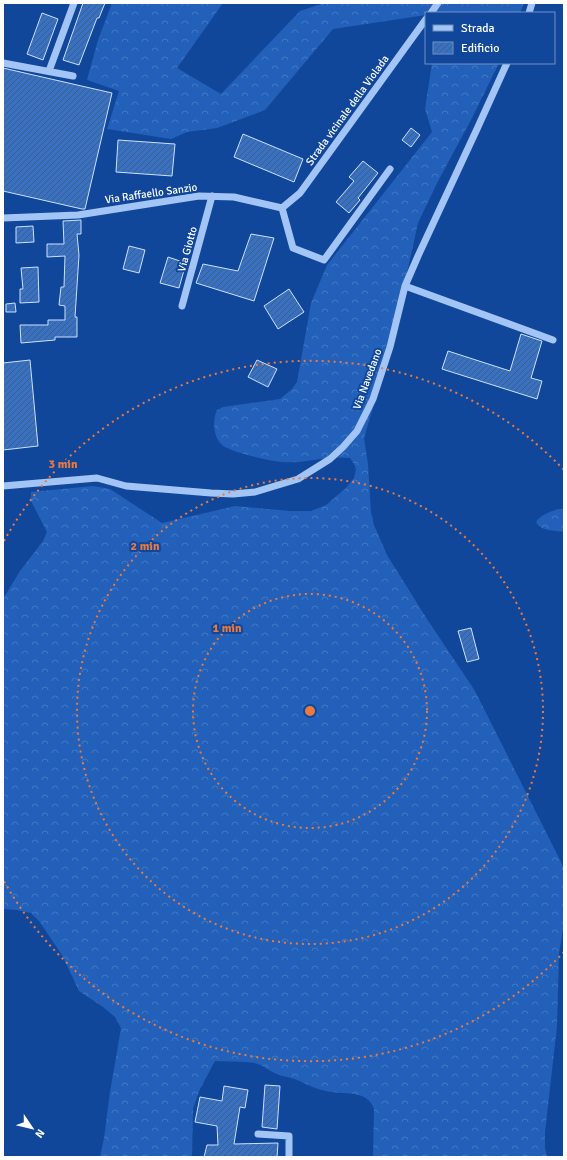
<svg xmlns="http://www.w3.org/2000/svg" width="567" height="1160" font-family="Signika,sans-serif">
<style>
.forest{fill:url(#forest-crowns)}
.building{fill:url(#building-hatch);stroke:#cce0fe}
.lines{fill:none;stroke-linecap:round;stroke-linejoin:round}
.minor{stroke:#a3c5f5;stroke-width:7}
.ring{fill:none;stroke:#ed7a3d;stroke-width:2;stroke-dasharray:2 4}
.labels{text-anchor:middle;stroke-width:4;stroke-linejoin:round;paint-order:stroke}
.street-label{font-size:11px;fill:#fff;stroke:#10479b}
.centre{fill:#ed7a3d;stroke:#10479b;stroke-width:2}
.ring-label{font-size:12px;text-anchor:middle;font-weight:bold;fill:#ed7a3d;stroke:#10479b;stroke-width:4;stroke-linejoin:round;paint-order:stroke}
</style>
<defs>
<pattern id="forest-crowns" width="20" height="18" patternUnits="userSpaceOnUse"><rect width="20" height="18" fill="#2260ba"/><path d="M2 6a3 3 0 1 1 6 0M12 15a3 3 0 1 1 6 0" fill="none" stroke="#4378c4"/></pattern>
<pattern id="building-hatch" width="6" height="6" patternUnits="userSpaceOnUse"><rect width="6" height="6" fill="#3870c2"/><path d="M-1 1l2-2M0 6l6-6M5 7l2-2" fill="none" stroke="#435c81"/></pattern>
</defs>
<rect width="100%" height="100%" fill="#10479b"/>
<path class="forest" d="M112,3H223L177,68L221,94L300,11L324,3H524L520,13H426V15L333,29L265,110L217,128L187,132L171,139L107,129L119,91L87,80L98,40Z
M432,63H499L472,118L437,183L418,223L390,350L364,438L368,464L371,512L374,525L387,555L427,619L475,691L562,864L564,871V924L559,953L557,1026L545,1132V1148L547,1157H373L374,1109C368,1089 342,1095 326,1091C315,1089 307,1084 297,1080C291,1077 283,1077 277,1074C269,1071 263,1065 255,1063C242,1061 228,1062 215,1061L199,1091L193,1109L192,1157H100L104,1138L110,1092L121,1028L115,1017L103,1007L79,991L62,955L39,921L31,913L17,910L3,909V599L20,571L43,541L47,532L31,501V492L93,486L110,489L162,523L235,506L290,511H311L326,505L346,488L354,478L356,469L354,464L350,458C327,455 304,464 282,462C268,461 236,453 225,447C213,440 212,421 217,410L223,407L280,399L292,389L297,382L311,303L327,265L432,132L425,109Z
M558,509H564V532C555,530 541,532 536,522C540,515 550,512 558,509Z"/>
<path class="building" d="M83,3H105L99,18H97L79,65L63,60Z
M42,13L58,19L43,60L27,54Z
M3,68L112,93L85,209H82L3,191Z
M411,128L420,135L411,147L402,140Z
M243,134L303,159L294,182L234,157Z
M118,140L175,144L172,176L116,172Z
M363,161L378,173L358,198L360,200L349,213L336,202L354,181L349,177Z
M81,220V234H77L79,255L75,317H77V337H55V340L21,343L20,325H48V320H65V306L59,305L61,287H64L65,256L47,257V244H64L63,221Z
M33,226L34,242L16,243V227Z
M251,234L274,238L254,301L196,283L203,264L238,271Z
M129,246L145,250L139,273L123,269Z
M168,257L186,263L179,288L160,283Z
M38,267L39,302L20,303V289H23L21,268Z
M289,289L304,312L278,329L264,306Z
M15,303L16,312H6V304Z
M521,334L542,341L531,378L542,381L537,399L442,369L448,351L510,371Z
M30,360L38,446L3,450V363Z
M257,360L277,369L268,387L248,377Z
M471,628L479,659L467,662L458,631Z
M265,1085L280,1086L277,1129L262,1127Z
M224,1086L248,1090L245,1108L240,1107L234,1144L278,1143L277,1157H204L207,1145H218L217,1126L195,1122L200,1097L222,1101Z"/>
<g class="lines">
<path class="minor" d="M431,13L438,3
M529,13L532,3
M3,63L73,76
M49,71L74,3
M282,208L300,193L426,19
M3,218L78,215L199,196L234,197L282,208L293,248L324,260L390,169
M405,286L553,340
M182,306L212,196
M3,486L97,478L126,486L211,493L233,494L255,492L298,479L330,459L343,447L357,431L373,399L390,347L405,286L418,256L477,129L507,63
M258,1134L289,1136V1157"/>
</g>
<g class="ring">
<circle cx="310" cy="711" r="117"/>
<circle cx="310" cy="711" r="233"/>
<path d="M564 952A350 350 0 0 1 4 881M4 541A350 350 0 0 1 564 470"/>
</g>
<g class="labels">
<g class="street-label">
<text transform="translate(347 110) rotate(-54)" y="4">Strada vicinale della Violada</text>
<text transform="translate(151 193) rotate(-8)" y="4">Via Raffaello Sanzio</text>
<text transform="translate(187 249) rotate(-75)" y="4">Via Giotto</text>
<text transform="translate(367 379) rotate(-70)" y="4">Via Navedano</text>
</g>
</g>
<circle cx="310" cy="711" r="6" class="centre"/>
<g class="ring-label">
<text x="63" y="468">3 min</text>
<text x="145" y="550">2 min</text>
<text x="227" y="632">1 min</text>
</g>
<rect width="567" height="1160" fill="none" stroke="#ffffff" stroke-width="8"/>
<rect x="425" y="12" width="130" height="52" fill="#10479b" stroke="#7091c3"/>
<rect x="433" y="25" width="20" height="6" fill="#a3c5f5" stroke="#7091c3"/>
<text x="461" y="32" font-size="12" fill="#ffffff">Strada</text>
<rect x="433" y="42" width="20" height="12" fill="url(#building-hatch)" stroke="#7091c3"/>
<text x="461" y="52" font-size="12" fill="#ffffff">Edificio</text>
<g transform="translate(32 1128) rotate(125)" stroke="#10479b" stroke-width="3" paint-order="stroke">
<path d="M0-3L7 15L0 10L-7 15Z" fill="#ffffff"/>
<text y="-6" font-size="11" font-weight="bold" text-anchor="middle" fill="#ffffff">N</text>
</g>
</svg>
